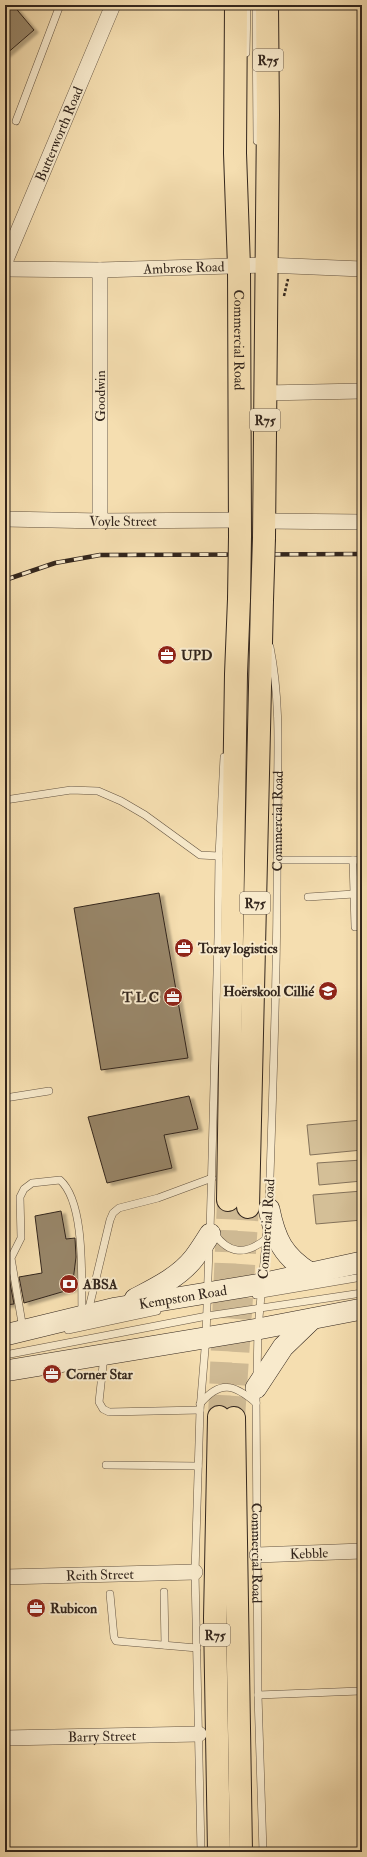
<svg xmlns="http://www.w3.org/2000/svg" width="367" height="1857" font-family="'IM FELL Double Pica',serif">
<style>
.green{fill:#d4bf97;stroke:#84725a}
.building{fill:#988669;stroke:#33261d;filter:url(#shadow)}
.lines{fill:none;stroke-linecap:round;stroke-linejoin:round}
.primary-tunnel{stroke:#ceb993;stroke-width:22;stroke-dasharray:22 11;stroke-linecap:butt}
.service-casing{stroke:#645442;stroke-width:8}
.minor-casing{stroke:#645442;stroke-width:16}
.secondary-casing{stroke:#33261d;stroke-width:22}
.primary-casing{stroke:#33261d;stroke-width:24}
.path{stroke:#33261d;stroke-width:2.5;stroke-dasharray:3 2;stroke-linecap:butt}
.service{stroke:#f8eacc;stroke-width:7}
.minor{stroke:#f8eacc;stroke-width:15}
.secondary{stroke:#f8eacc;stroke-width:21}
.primary{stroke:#f5deb0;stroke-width:22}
.rail-casing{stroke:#33261d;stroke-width:4.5}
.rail{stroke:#f8eacc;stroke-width:3;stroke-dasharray:9;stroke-linecap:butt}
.primary-bridge-casing{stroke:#33261d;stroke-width:24;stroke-linecap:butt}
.primary-bridge{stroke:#f5deb0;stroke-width:22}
.labels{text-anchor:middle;stroke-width:4;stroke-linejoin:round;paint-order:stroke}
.shield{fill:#f8eacc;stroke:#6e6152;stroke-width:1}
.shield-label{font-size:13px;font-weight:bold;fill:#33261d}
.street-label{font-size:14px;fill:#33261d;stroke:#f8eacc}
.poi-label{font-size:14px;font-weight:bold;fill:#33261d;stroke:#f8eacc;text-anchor:start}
</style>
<defs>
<filter id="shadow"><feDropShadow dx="4.5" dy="2.5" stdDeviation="1" flood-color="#0004"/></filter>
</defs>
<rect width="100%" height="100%" fill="#f5deb0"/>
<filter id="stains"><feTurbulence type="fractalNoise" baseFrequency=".005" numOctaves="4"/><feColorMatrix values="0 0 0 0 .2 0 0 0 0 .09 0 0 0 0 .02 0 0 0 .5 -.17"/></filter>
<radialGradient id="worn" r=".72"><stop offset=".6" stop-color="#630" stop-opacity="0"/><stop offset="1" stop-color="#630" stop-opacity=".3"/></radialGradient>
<path class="green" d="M362,1120V1150L310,1155L307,1125Z
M362,1160V1181L319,1185L317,1163Z
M362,1191V1220L316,1224L313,1195Z"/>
<path class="building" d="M5,5H13L34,30L5,55Z
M159,893L188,1058L101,1070L74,908Z
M189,1096L198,1129L164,1135L172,1168L107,1183L88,1117Z
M61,1211L66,1239L75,1238L76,1257L72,1289L24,1303L19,1277L42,1273L35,1216Z
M9,1278L14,1304L5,1305V1279Z"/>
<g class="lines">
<path class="primary-tunnel" d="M219,1417L228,1200
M234,1418L248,1207"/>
<g class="service-casing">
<g id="service">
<path d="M256,5L257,141"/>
<path d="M246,53L247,5"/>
<path d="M16,121L60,5"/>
<path d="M5,800L71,790L98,791L121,801L145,815L200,855L219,856"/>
<path d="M277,860H362"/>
<path d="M353,860L355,927L362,926"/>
<path d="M308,897L354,894"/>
<path d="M5,1098L49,1091"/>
<path id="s1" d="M269,1208C273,1082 278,955 277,828C277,768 282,707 270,647"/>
<path d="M210,1232L218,937L219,856L224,757"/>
<path d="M214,1233C229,1255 246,1255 266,1239"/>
<path d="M256,1295L362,1277"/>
<path d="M88,1312L110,1220L113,1213L119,1208L158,1198L212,1178"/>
<path d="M23,1329L11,1258L21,1238L20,1197L24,1189L32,1183L60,1180C86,1203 81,1280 82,1314"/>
<path d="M68,1330L157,1311"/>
<path d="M5,1355L207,1316L362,1293"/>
<path d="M104,1356L99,1402L103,1409L109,1412L200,1410"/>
<path d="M257,1376L258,1329L267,1229"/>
<path id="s2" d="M256,1390L258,1695L263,1852"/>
<path d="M200,1404C220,1380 234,1384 256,1403"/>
<path d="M106,1465L198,1466"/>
<path d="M164,1592L165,1645"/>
<path d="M110,1594L114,1637L116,1641L197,1648"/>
<path d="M258,1695L360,1691"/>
<path d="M201,1852L195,1572L200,1410L206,1337L209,1247"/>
</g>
</g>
<g class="minor-casing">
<g id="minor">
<path id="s3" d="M5,262L113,5"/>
<path id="s4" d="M5,269L100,270L266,265L362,269"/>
<path d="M100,270V521"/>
<path d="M265,393L362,391"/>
<path id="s5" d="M5,519L100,521L240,520"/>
<path d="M264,521L362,522"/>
<path id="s6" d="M257,1555L362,1551"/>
<path id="s7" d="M5,1577L195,1572"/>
<path id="s8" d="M5,1738L199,1734"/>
</g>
</g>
<g class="secondary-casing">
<g id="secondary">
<path d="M269,1209C275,1239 283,1256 310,1273"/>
<path d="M135,1299C156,1288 179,1277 194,1258C200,1250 205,1242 210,1234"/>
<path id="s9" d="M5,1335L116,1308L261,1284L362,1262"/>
<path d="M5,1371L258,1329L362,1309"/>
<path d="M256,1388L283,1347L312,1319"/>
</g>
</g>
<g class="primary-casing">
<g id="primary">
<path id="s10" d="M236,5L235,153L239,267L240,536"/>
<path d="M264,538L268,115L267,5"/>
<path d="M228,1200L236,674L239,599"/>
<path d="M248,1207L262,600"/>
<path d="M219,1417L215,1618L219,1852"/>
<path d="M234,1418L241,1852"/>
</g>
</g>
<path class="path" d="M284,296L288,279"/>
<use href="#service" class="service"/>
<use href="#minor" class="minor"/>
<use href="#secondary" class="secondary"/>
<use href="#primary" class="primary"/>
<g class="rail-casing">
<path id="rail" d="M5,580L55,563L100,555L362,554"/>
</g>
<use href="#rail" class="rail"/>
<g class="primary-bridge-casing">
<path id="primary-bridge" d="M239,599L240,536
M262,600L264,538"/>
</g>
<use href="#primary-bridge" class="primary-bridge"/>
</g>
<defs>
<g id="office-disc" transform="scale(1)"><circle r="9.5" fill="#8f2418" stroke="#f8eacc"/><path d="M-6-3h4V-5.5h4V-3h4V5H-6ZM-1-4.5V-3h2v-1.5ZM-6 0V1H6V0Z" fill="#fff"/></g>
<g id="school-disc" transform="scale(1)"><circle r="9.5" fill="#8f2418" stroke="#f8eacc"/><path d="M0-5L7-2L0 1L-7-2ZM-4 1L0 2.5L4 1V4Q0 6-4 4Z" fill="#fff"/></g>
<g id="bank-disc" transform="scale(1)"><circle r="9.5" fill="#8f2418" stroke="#f8eacc"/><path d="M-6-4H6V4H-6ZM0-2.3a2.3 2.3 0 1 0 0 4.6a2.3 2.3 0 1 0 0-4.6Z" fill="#fff"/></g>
</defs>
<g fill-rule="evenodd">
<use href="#office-disc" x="167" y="655"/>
<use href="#office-disc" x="184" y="948"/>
<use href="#school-disc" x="328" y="991"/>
<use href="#office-disc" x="173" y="997"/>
<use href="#bank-disc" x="69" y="1284"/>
<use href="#office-disc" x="52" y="1374"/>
<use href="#office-disc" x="36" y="1608"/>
</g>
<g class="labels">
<g class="shield">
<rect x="253" y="49" width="30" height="22" rx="3"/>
<rect x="250" y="409" width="30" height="22" rx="3"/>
<rect x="240" y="892" width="30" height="22" rx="3"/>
<rect x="200" y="1624" width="30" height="22" rx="3"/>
</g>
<g class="shield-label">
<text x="268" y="65">R75</text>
<text x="265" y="425">R75</text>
<text x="255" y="908">R75</text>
<text x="215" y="1640">R75</text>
</g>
<g class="street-label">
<text dy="5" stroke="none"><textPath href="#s3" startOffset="139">Butterworth Road</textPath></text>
<text dy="5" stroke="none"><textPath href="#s4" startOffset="179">Ambrose Road</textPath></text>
<text dy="5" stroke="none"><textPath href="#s10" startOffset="335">Commercial Road</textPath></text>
<text transform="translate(100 396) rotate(-90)" y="5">Goodwin</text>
<text dy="5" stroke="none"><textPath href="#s5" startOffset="118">Voyle Street</textPath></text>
<text dy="5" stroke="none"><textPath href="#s1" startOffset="387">Commercial Road</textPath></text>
<text transform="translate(266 1229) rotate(-86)" y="5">Commercial Road</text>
<text dy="5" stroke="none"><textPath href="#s9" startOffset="182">Kempston Road</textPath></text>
<text dy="5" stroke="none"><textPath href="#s2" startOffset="163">Commercial Road</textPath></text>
<text dy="5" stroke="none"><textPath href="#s6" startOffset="52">Kebble</textPath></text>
<text dy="5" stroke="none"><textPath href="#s7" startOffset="95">Reith Street</textPath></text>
<text dy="5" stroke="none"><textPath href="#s8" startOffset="97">Barry Street</textPath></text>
</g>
<g class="poi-label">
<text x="181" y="660">UPD</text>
<text x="198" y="953">Toray logistics</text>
<text x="314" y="996" text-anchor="end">Hoërskool Cillié</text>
<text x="159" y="1002" text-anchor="end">T L C</text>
<text x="83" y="1289">ABSA</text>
<text x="66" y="1379">Corner Star</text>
<text x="50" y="1613">Rubicon</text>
</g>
</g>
<rect width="367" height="1857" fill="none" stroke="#f5deb0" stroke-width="20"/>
<rect x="6" y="6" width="355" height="1845" fill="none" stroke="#33261d" stroke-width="2"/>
<rect x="10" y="10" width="347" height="1837" fill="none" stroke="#33261d"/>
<rect width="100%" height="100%" filter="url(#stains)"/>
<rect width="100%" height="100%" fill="url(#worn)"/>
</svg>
